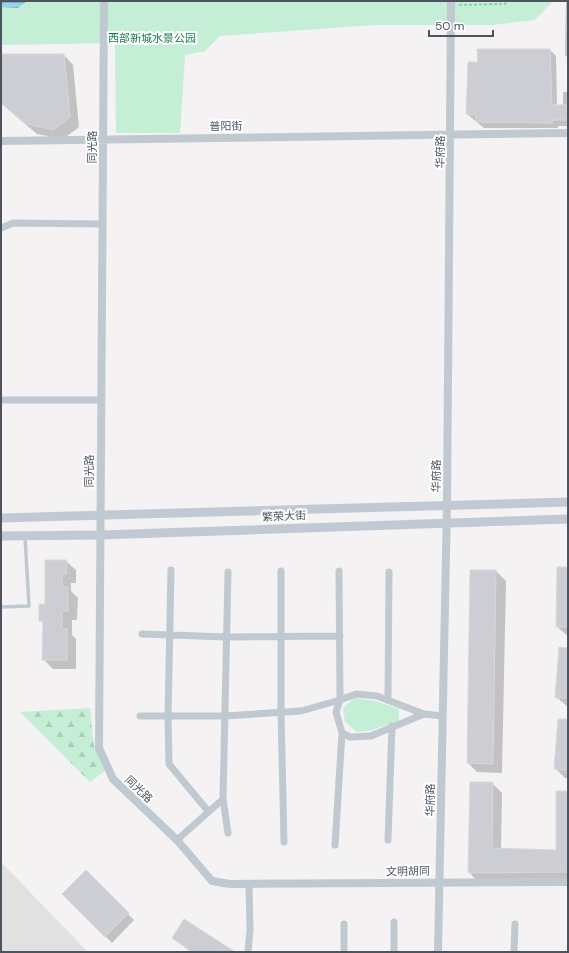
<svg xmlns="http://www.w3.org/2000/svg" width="569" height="953" font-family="'DM Sans','Noto Sans SC',sans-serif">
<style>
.education{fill:#e2e1e1}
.green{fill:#c5eed6}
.forest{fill:url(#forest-firs)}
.water{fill:url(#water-rules)}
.shadow{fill:#0003}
.building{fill:#cdced4;stroke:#d7d8dd}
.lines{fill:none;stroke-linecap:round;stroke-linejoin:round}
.path{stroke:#7ecaa8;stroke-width:1.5;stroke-dasharray:3 2;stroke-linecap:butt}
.service{stroke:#c1c9d0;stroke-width:3.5}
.minor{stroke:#c1c9d0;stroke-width:7}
.tertiary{stroke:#c1c9d0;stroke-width:8}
.secondary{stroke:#c1cad4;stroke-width:9}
.labels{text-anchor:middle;stroke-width:4;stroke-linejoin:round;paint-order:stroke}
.park-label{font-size:11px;fill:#1d7e52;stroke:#fff}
.street-label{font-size:11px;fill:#4b545f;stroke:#fff}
</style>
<defs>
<pattern id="forest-firs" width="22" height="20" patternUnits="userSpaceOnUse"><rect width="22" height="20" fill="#c5eed6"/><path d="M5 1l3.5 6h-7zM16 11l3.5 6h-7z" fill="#abceba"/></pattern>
<pattern id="water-rules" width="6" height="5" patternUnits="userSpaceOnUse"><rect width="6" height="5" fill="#95d3e8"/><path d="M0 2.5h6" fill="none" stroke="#7caebf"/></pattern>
</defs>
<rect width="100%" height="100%" fill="#f4f2f2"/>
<path class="education" d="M1,862L55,918L88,952H1Z"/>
<path class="green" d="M1,1H553L535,20L493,25H374L220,36L205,51L185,55L180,133H116L115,43L1,45Z
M354,698L375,701L399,709V721L372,730L357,732L345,722L343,708Z"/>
<path class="forest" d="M90,708L94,746L106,770L90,782L20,712Z"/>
<path class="water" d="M1,1H27L18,8L1,7Z"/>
<path class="shadow" d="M566,1H568V58L565,55Z
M550,50L556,56L557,106H563V92H568V126H558V128H484L467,114L479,63Z
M1,55H64L73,65L79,127L63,139L37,134L4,106L1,103Z
M66,561L76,570V583H71V591L78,598L77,620H72V635L76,639V669H53L43,659L44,624L40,620Z
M568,568V636L557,627Z
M471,571H496L506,581L502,773L477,772L468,763Z
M568,649V707L556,697Z
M568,720V778H565L555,768Z
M492,783L502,793L501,850L557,851L568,792V881L478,882L469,872Z
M86,872L134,920L112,943L63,894Z
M173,938L233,952H191Z"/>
<path class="building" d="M477,49H550L552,105H568V120H552V123L476,122V115L466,114L468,62H478Z
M1,54H64L70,117L53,130L27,124L1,103Z
M45,560H67L66,574H62V587H68V611H62V629H67V660H42L43,621H39V604H45Z
M557,567H568V627H556Z
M470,570H496L493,764L467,763Z
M559,647L568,648V698H555Z
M558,719H568V770L554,769Z
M470,782H493L492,848L556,850V791H568V872L468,873Z
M86,870L129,913L105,937L62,894Z
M184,919L235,952H193L172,938Z"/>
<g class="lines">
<path class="path" d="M439,1L443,2
M459,5L505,4L507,1"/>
<path class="service" d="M1,607L29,606L25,537"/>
<path class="minor" d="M1,228L13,223L102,224
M1,400H101
M171,570L168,717L169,764L208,811
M281,571V712L284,842
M142,634L227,637L340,636
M388,699L389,572
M424,714L371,736L350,737L342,733L336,712L340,700L356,694L377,696L424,714L442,716
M140,716H225L301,711L340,700L339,571
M228,833L223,799L228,572
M177,840L223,799
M388,840L392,726
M335,845L342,733
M248,952L250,930L249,884
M344,952V924
M394,952V922
M514,952L515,924"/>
<path class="tertiary" d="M104,1L99,748L113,779L177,840L212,881L230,884L568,882
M1,141L568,133
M438,952L447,504L451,1"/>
<path class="secondary" d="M1,518L568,502
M1,536L100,535L568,519"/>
</g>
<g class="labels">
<g class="park-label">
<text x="152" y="42">西部新城水景公园</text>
</g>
<g class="street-label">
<text transform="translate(226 126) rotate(-1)" y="4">普阳街</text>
<text transform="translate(92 147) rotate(-90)" y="4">同光路</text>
<text transform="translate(440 152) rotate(-89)" y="4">华府路</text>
<text transform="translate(89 471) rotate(-90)" y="4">同光路</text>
<text transform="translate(436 476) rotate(-89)" y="4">华府路</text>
<text transform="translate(284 516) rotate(-2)" y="4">繁荣大街</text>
<text transform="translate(139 789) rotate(44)" y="4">同光路</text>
<text transform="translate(430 800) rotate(-89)" y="4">华府路</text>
<text transform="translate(408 871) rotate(-1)" y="4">文明胡同</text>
</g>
</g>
<rect width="569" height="953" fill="none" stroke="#4b545f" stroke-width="4"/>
<path d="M429 30v6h64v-6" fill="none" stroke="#4b545f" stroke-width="2"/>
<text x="435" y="30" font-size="12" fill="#4b545f" stroke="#ffffff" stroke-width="3" paint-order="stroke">50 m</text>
</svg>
